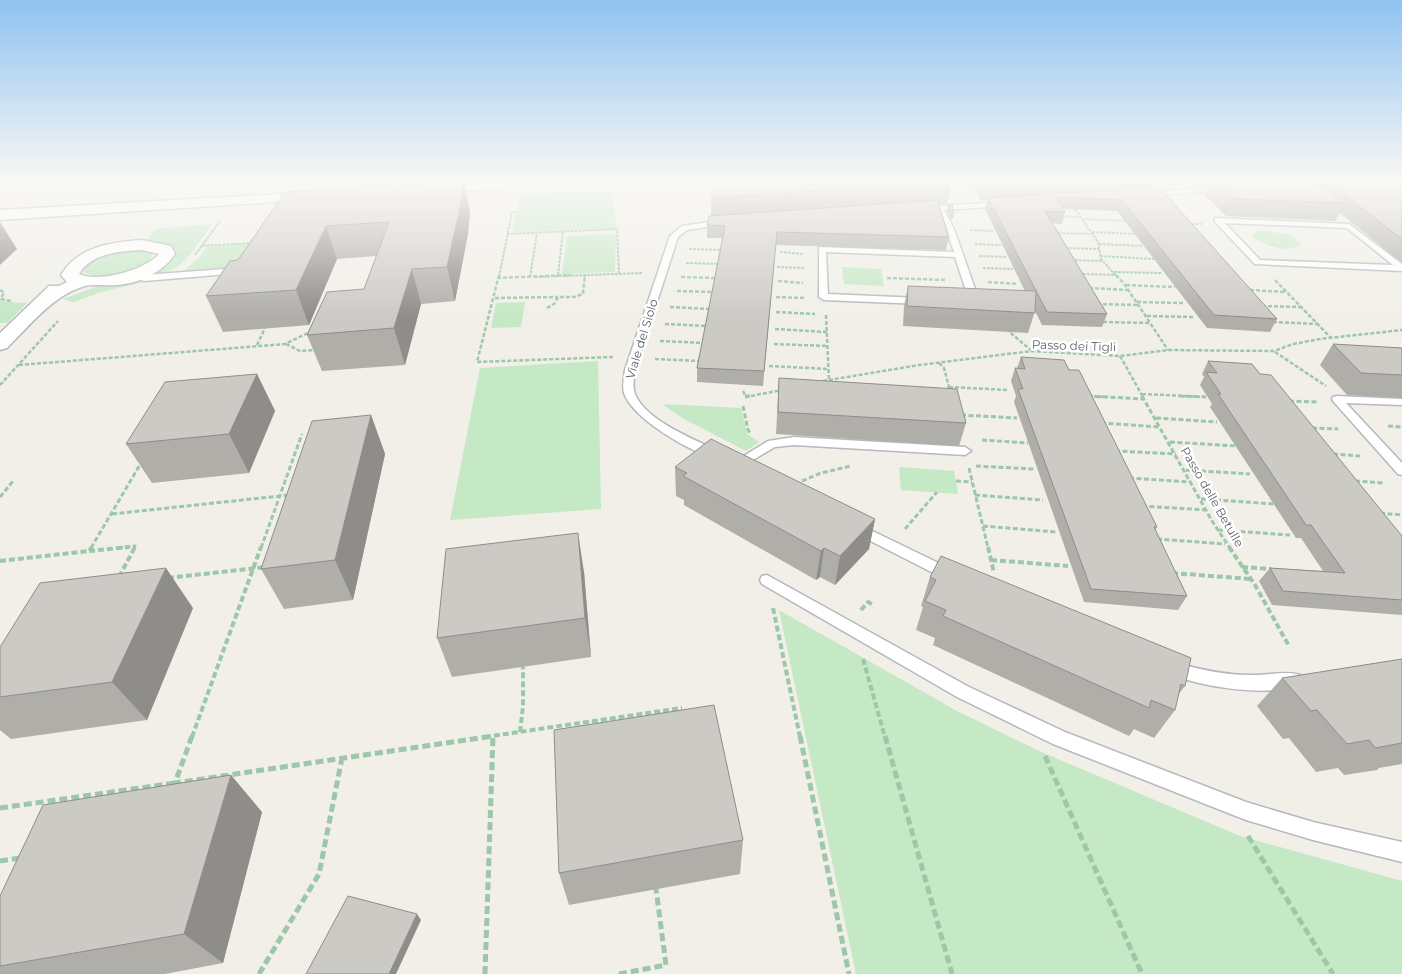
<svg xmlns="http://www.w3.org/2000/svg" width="1402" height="974" font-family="Montserrat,sans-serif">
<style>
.green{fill:#c5e8c5}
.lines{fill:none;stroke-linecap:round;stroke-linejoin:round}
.stream{fill:#aadaff;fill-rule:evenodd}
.service-casing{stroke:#b5b8bc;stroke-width:3}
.minor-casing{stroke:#b5b8bc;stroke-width:3}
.path-far4{stroke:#9cc7a9;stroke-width:2;stroke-dasharray:3 1;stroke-linecap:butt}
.path-far3{stroke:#9cc7a9;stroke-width:2.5;stroke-dasharray:4 2;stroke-linecap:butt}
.path-far2{stroke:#9cc7a9;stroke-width:3;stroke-dasharray:5 2.5;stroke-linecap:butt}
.path-far1{stroke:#9cc7a9;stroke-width:4;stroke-dasharray:6 3;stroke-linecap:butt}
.path{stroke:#9cc7a9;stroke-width:5;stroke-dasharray:8 4;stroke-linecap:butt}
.service{fill:#fff;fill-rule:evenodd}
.minor{fill:#fff;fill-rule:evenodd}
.wall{fill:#afaea9}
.shaded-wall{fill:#8f8d8a}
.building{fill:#cccac5;stroke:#8f8d8a}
.labels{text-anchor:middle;stroke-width:5;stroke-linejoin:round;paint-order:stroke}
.street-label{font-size:12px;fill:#5f6368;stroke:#fff}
</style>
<rect width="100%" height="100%" fill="#f1efe8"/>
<path class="green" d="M614,190L616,228L512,232L520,194Z
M212,224C196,246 182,275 151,274L168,262L174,252L173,248L163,243L145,241L155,229Z
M1259,230L1288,234L1301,243C1293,255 1262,246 1253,236L1255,232Z
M616,234L615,272L562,274L567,236Z
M261,244L247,267L182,272L198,259L207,247Z
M142,250L152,254C153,271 90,286 82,269C93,251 123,251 142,250Z
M842,267L881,269L884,286L844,284Z
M147,281L98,293L74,302L63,299L101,285Z
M0,301L27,303L7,323H0Z
M525,302L521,327L491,328L496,303Z
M598,361L601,509L450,520L480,368Z
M662,404L741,408L747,434L759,442L746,451L684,419Z
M899,467L954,471L958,494L901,490Z
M779,610L957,711L1039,751L1240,836L1402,881V974H856Z"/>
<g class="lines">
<path class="stream" d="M304,180H309L302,189H298V188Z"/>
<g class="service-casing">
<path id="service" d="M1224,187L1228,189L1226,190L1147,196L1143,194L1147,192Z
M1002,202H1005V206L944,210L954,229L980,303L978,305L970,303L955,257L826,252L828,294L921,298L926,301L921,304L824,300L819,297V247L954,252L946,229L937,210L922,211V207Z
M1215,218L1349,224L1402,264V271L1255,264L1215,222ZM1225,223L1347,228L1393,265L1260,260Z
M723,220L727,222L726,224L687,230L678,237L635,370C634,378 632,386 635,394C646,421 694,439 718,451L720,454L718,457L714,458C689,451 633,419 624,393C622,386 624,377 625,370L670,236L682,226Z
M238,268L242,271L241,273L144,281L129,276L133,273L144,275Z
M1337,396L1402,399V405L1346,403L1402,463V475L1398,474L1333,401L1332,399L1333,397Z
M794,437L965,447L971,451L965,455L794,445L775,447L739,468H731L729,465L768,441Z
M858,524L955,571L957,575L955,579H945L853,532L851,529L853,526Z
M767,575L969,687L1065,732L1246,802L1313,822L1402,842V862L1313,840L1246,820L1053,744L957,697L762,584L760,580L762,576Z
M1173,662C1198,669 1223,675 1250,675C1265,676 1286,670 1300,675L1302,680L1300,685C1263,698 1203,686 1167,674L1165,669L1167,664Z"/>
</g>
<g class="minor-casing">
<path id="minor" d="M503,180H578L571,184L431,193L424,189L431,185Z
M314,192L321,196L319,199L0,220V210Z
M142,240L171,246L175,254C163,272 139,284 116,285C106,286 94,284 85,286C53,295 30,325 7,348L0,350V333L49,286H59L67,282L61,275C78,247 110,242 142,240ZM142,250L159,254C145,270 99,283 79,274C91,253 120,251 142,250Z"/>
</g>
<path class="path-far4" d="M1073,206L1098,242L1101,259L1117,277
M1061,216L1079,217
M1082,219L1126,221
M1188,224H1202
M970,230L993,231
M1092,232L1136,234
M1054,233L1092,234
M507,234L617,229L619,273
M975,244L1001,245
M1099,244L1142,246
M202,246L254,243
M1065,248L1099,249
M689,249L723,250
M780,252L804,254
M195,255L220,221
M979,256L1007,257
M1100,256L1154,259
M1071,260L1102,261
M686,263L719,264
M777,267L805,268
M983,268L1013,269
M1114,272L1161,273
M1079,274L1116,275
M558,275L563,231
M499,277L512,212H516
M530,277L537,233
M535,277L643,273
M585,277V274"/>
<path class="path-far3" d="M499,275L477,362L613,357
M1116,275L1125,285L1168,350
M681,277L715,278
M497,278L571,275
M887,278L946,280
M1275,280L1331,338
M778,281L803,283
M988,282L1018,284
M1126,285L1175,287
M1089,288L1128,290
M0,290L4,292L1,299L11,301
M1250,290L1286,292
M677,291L713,292
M776,297L804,298
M495,298L558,297
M1137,302L1183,303
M1097,304L1138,305
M1262,306L1301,307
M670,307L711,309
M547,308L554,304L558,297H574L583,294L585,275
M776,312L815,314
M826,315L829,380
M1147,316L1194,317
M1103,322L1151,323
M1273,322L1317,324
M665,324L707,326
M775,329L827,332
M1006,329L1032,351
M660,341L703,343
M286,344L300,351L315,350
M774,344L827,346
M257,345L265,328
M1275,352L1326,386
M1120,356L1143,397
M655,359L699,361
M939,363L944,368L950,391
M19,365L285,344L310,332
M769,366L829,369
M823,381L919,365L1032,351L1120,356L1168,350L1274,351L1293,344L1320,339L1402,330
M0,385L58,321
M949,387L1008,390
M743,391L746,397L782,390
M1142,394L1206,397
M1088,396L1107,397"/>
<path class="path-far2" d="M745,396H752
M1088,396L1144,399
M1142,396L1212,521L1230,548
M1179,396L1206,397
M1289,401L1318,402
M743,406L748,430L751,434
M961,415L1017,418
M1156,418L1217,422
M1101,423L1160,427
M1388,426L1402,427
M1312,428L1338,429
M982,440L1028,443
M1170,442L1237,446
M1115,451L1176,454
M1333,454L1360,456
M976,466L1035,469
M969,468L988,548
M1186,470L1250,474
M1129,478L1191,482
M802,481L821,473L851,466
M956,481L972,482
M1355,481L1384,483
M975,495L1043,500
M0,497L13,481
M1201,499L1275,504
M1142,506L1206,510
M1380,513L1402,515
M112,514L289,495
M983,526L1056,532
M905,529L937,492
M1218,530L1290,535
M1157,539L1225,544
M91,548L141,463
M118,548L135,546L134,548
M261,548L302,434"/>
<path class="path-far1" d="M988,547L994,573
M1229,547L1255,585L1289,646
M89,551L129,547
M991,560L1068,566
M0,561L89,551L92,547
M1242,567L1271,569
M1172,573L1251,579
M119,577L135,547
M168,578L266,567
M773,608L800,737
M861,610L868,602L872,604
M863,659L885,737
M520,732L523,706V667
M192,737L261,547
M485,737L682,708"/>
<path class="path" d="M192,736L175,783L493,736
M800,736L849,974
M885,736L952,974
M1045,756L1142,974
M0,808L175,783
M1248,836L1333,974
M0,861L20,858
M259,974L319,874L342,758
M485,974L493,736
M619,974L666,965L656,889"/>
<use href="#service" class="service"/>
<use href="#minor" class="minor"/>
</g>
<path class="wall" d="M975,180H1151L1148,188L1277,319L1270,332L1207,328L1117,211L1063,209L1065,212L1062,224L1052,223L1107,314L1102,327L1042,325L1035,311L1028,333L903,326L904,306L908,286L1025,291L985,209L987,200L981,201L974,187Z
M1190,180H1402V263L1340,213L1335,221L1226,216L1205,195L1209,186H1197Z
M952,181L947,203L939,204L949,237L946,250L776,245L763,386L697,382V368L723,238H707V225L711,216V198Z
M401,183L402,185L470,212L468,234L455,301L421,304L405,365L322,371L307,335L364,289L377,256L337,259L309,325L223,332L206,296L238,260Z
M948,206L954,213L953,219H951L947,212Z
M1333,344L1402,348V398L1347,395L1320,365Z
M1021,357L1069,370L1157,527L1155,530L1187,596L1178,610L1084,602L1014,402L1016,396L1011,381L1015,368H1017Z
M1208,361L1260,374L1402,536V615L1272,605L1259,581L1270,568L1323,571L1301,538H1296L1210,407L1212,404L1200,385L1204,377L1202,374Z
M257,374L275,411L249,473L152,483L126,444Z
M779,378L966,423L959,446L776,434Z
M371,415L385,454L353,600L284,609L261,569Z
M675,467L875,519L869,549L835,585L820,577L816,580L684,505V500L676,496Z
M584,572L591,657L452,677L437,638Z
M930,577L1185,686L1178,695L1175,710L1154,738L1134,729L1129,736L933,645L935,638L916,630L923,607L921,606Z
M193,608L147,720L11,739L0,730V647Z
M1402,659V764L1379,768L1377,770L1344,775L1338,768L1316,772L1289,738L1283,739L1257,706L1282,678Z
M262,812L223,963L165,974H0V896Z
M743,840L740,874L569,905L559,873Z"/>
<path class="shaded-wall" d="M464,181L470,212L468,234L455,301L447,267Z
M0,222L17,249L0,265Z
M326,226L337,259L309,325L296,290Z
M412,269L421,304L405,365L394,328Z
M257,374L275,411L249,473L229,434Z
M371,415L385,454L353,600L335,560Z
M875,519L869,549L835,585L840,556Z
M578,533L584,572L591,657L585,618Z
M824,548L820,577L816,580L821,551Z
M166,568L193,608L147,720L112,682Z
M231,775L262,812L223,963L184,934Z
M417,914L421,920L396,974H389Z"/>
<path class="building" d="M727,180H952V181L711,198L716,181Z
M1215,180H1314L1345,203L1235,199Z
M1325,180H1402V239Z
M464,181L461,203L447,267L412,269L394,328L307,335L327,292L364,289L389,222L326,226L296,290L206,296L230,261L238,260L285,192L401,183V185Z
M1159,187L1277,319L1214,315L1122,200L1056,197L1065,212L1045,211L1107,314L1047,312L988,198Z
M937,200L949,237L777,232L764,371L697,368L725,226L707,225L709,216Z
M952,205L954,213H952L948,206Z
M908,286L1036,291L1035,313L907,306Z
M1333,344L1402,348V375L1361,373Z
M1021,357L1064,360L1069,370H1079L1157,527H1154L1187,596L1091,589L1018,389H1023L1015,368L1025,369Z
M1208,361L1252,364L1260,374L1271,375L1402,536V600L1283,591L1270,568L1345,573L1311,525H1306L1218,394H1221L1206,372L1217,373Z
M257,374L229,434L126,444L165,382Z
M779,378L957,389L966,423L778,412Z
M371,415L335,560L261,569L312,421Z
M711,439L875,519L840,556L824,548L821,551L683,476L687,473L675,467Z
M578,533L585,618L437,638L446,549Z
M941,556L1191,658L1185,686L1181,684L1175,710L1151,700L1149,708L943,616L946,610L925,601L936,580L930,577Z
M166,568L112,682L0,697V647L40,583Z
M1402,659V743L1375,748L1369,740L1347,744L1317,710L1311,711L1282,678Z
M714,705L743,840L559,873L554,730Z
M231,775L184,934L0,966V896L43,805Z
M348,896L417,914L389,974H306Z"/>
<linearGradient id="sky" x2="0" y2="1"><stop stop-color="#8fc3f1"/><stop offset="0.57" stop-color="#f9f8f5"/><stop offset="1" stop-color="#f9f8f5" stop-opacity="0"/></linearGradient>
<rect width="1402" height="317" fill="url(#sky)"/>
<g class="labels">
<g class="street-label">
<text transform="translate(642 339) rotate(-73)" y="4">Viale del Siolo</text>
<text transform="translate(1074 346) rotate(2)" y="4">Passo dei Tigli</text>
<text transform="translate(1212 497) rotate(60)" y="4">Passo delle Betulle</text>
</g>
</g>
</svg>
